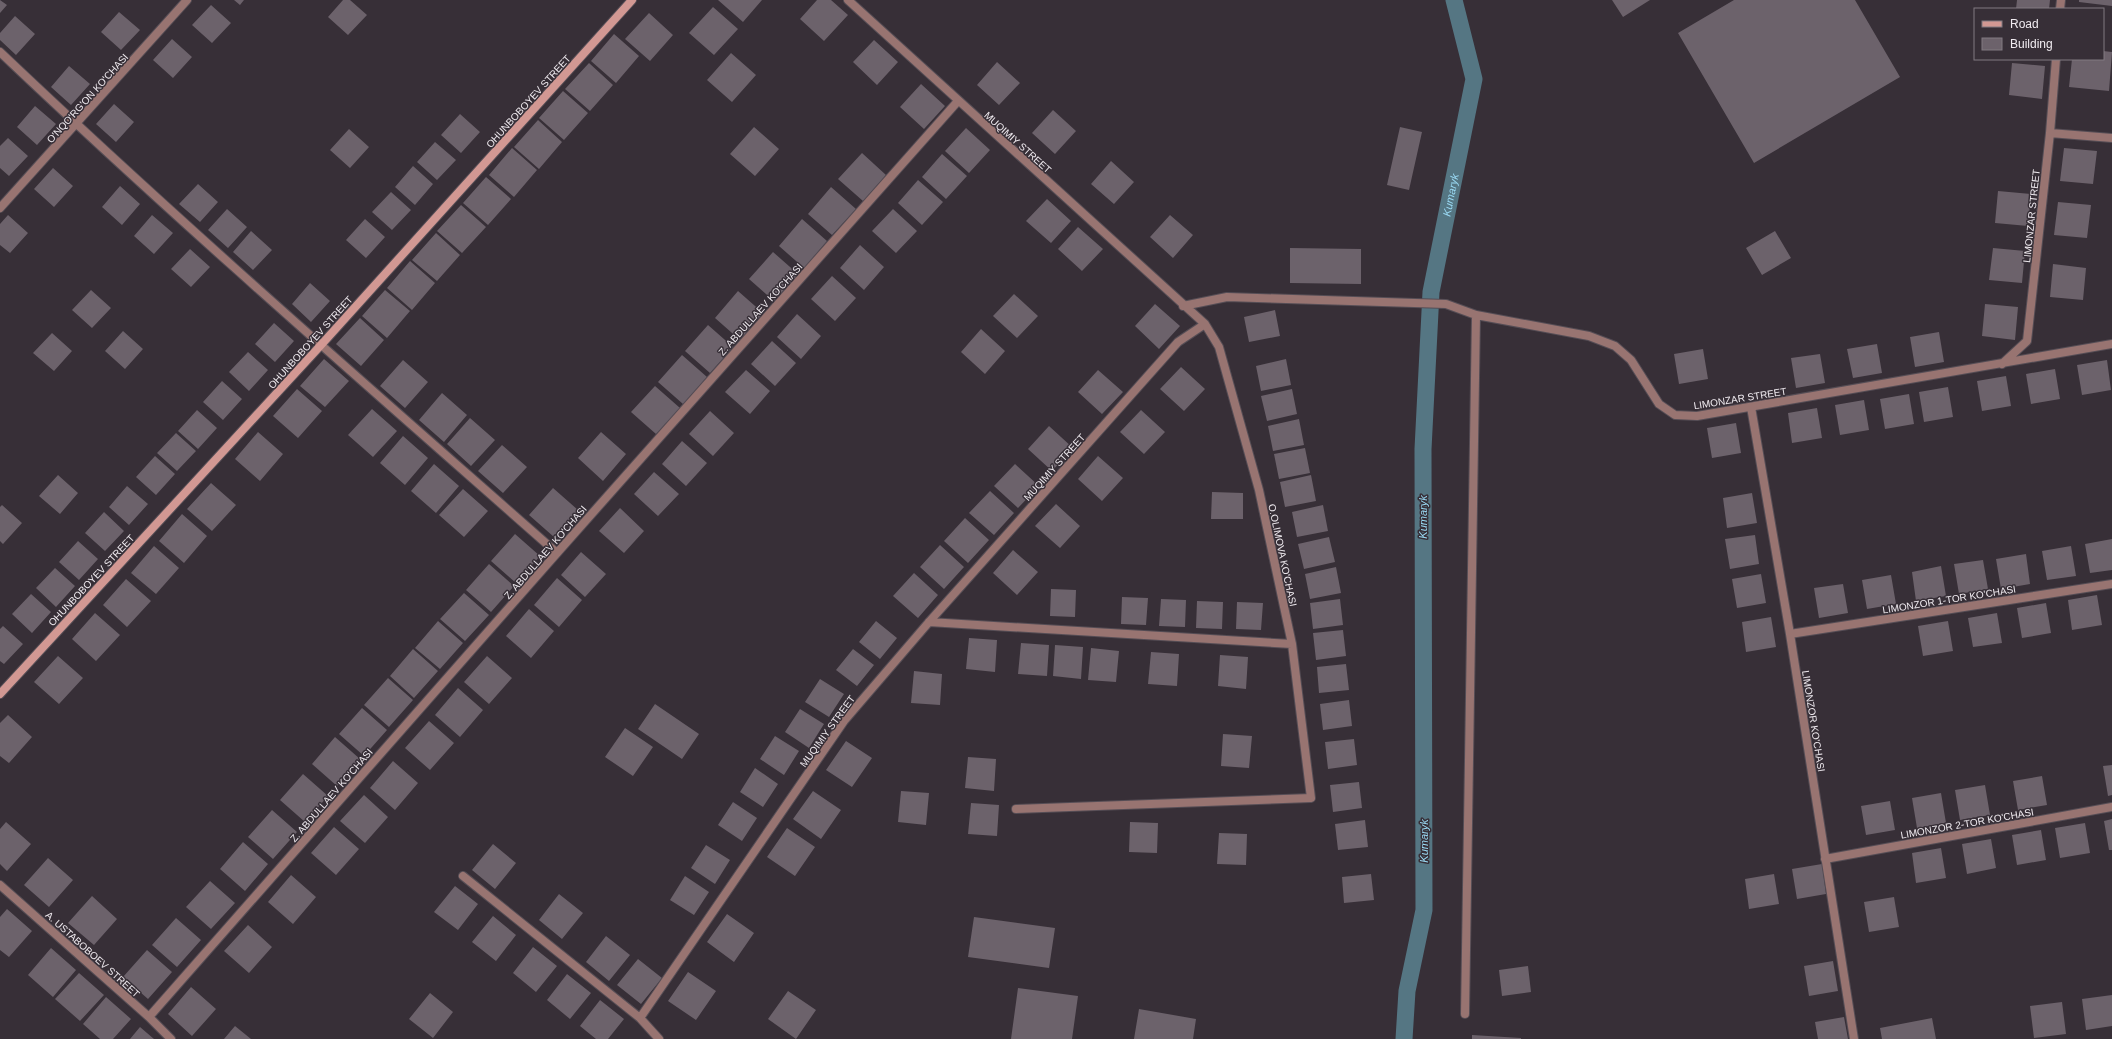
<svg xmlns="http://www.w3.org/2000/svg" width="2112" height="1039" font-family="Arial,sans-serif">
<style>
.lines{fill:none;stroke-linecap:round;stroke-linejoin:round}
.canal{stroke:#557683;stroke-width:17}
.building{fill:#6c626b}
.minor-casing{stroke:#554d55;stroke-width:10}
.secondary-casing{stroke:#554d55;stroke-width:10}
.minor{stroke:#987471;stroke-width:8}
.secondary{stroke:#d29893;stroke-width:8}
.labels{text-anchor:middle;stroke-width:3;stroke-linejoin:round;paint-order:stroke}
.street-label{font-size:10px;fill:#f0ebf0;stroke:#372f37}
.water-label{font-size:11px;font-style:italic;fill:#99d8f2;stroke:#372f37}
</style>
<rect width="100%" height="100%" fill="#372f37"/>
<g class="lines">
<path class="canal" id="s1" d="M1404,1039L1407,991L1424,910L1423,449L1431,292L1474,79L1454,0"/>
</g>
<path class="building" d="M0,0L7,5L0,13Z
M234,0H244L240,5Z
M343,0H350L367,15L348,35L328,17Z
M718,0H762L743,22Z
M817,0H831L848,15L824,41L800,19Z
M1612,0H1650L1623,17Z
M1734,0H1855L1900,77L1754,163L1678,33Z
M2017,0H2050L2049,9H2016Z
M2079,0H2112V6L2079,2Z
M211,5L231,23L212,43L192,25Z
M713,7L738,29L714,55L689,33Z
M119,12L140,30L121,50L101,32Z
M649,13L673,35L650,61L625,39Z
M15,16L35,34L16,55L0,40V33Z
M614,34L639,56L616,83L591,61Z
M172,39L192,57L173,78L153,60Z
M874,40L898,62L877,85L853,62Z
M2103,51L2112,52L2109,91L2069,87L2072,59H2103Z
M731,53L756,75L732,102L707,80Z
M997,62L1020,83L999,105L977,85Z
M589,63L613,85L590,111L565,89Z
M2012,63L2045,66L2042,99L2009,95Z
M69,66L90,84L71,105L51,87Z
M921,84L945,106L924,129L900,107Z
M563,91L588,113L564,140L539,118Z
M114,104L134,122L116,142L96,124Z
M35,106L56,124L37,145L17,127Z
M1053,110L1076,131L1055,154L1032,133Z
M460,114L480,132L461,153L441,135Z
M538,120L562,142L539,169L514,147Z
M754,127L779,149L755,176L730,154Z
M1400,127L1422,132L1409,190L1387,185Z
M966,128L990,150L969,173L945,151Z
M349,129L369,147L350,168L330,150Z
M8,138L28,156L9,176L0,168V146Z
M435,142L456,160L437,180L417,162Z
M512,148L537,170L514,197L489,175Z
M2064,148L2097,151L2093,184L2060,181Z
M862,153L886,175L863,201L838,179Z
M942,154L967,176L946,199L922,177Z
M1111,161L1134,182L1114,204L1091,184Z
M413,166L433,184L415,205L395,187Z
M53,168L73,186L54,207L34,189Z
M486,177L511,199L488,225L463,203Z
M918,180L943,202L922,225L898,203Z
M198,184L218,202L200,222L179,204Z
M120,186L140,204L122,225L102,207Z
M831,187L856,209L832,235L808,214Z
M1998,191L2031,194L2028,226L1995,223Z
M391,192L411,210L392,230L372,212Z
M1047,199L1071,221L1051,243L1026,221Z
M2058,202L2091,205L2087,238L2054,235Z
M461,205L486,227L462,253L437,231Z
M227,209L247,227L228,248L208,230Z
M893,209L917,231L896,253L872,231Z
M8,215L28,233L10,253L0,245V224Z
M152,215L173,233L154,254L134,236Z
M1170,215L1193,235L1173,258L1150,237Z
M365,219L385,237L366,258L346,240Z
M802,219L827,241L804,268L779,246Z
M1078,227L1103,249L1082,271L1058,249Z
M251,231L272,250L253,270L233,252Z
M1775,231L1791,258L1762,275L1746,248Z
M436,233L460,255L437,281L412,260Z
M860,245L884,267L864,290L840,268Z
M1290,248L1361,249V284L1290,283Z
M1993,248L2025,251L2022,283L1989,280Z
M190,249L210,267L191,287L171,269Z
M773,252L798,274L774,301L749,279Z
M410,261L435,283L412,310L387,288Z
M2053,264L2086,268L2083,300L2050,297Z
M832,276L856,298L835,321L811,299Z
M310,283L330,301L311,322L292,304Z
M91,290L111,308L92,328L72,310Z
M385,290L410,311L387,338L362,316Z
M738,291L763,313L740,340L715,318Z
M1014,294L1038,316L1017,338L993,316Z
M1155,304L1180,326L1159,349L1135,326Z
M1985,304L2018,307L2015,340L1982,336Z
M1275,310L1280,336L1249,342L1244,317Z
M797,314L821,336L801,359L777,337Z
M360,318L384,340L361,366L336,344Z
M274,323L294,341L275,362L255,344Z
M708,325L733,347L710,373L685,351Z
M981,329L1005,351L985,374L961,352Z
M123,331L143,349L125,369L105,351Z
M1939,332L1944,362L1915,367L1910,337Z
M52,333L72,351L54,371L33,353Z
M772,341L796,363L775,386L751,364Z
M1877,344L1882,373L1853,378L1847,349Z
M1703,349L1708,379L1679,384L1674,354Z
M248,352L268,370L249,391L229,372Z
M1820,354L1825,383L1796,388L1791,358Z
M682,355L707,377L683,404L658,382Z
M324,359L349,381L325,407L300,386Z
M1286,359L1291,385L1261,391L1256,366Z
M403,360L428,382L405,408L380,386Z
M2107,360L2111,390L2082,395L2077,365Z
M1181,367L1205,389L1184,411L1160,389Z
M2055,369L2060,399L2031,404L2026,374Z
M746,370L770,391L750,414L725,392Z
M1098,370L1123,392L1102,414L1078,392Z
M2006,376L2011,406L1982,411L1977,381Z
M222,381L242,399L223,420L203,402Z
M655,386L680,408L656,434L631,412Z
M1948,387L1953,417L1924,422L1919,392Z
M297,389L322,411L298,438L273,416Z
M1292,389L1297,414L1267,421L1261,396Z
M442,393L467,415L444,442L419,420Z
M1909,394L1914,424L1885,429L1880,399Z
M1864,400L1869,430L1840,435L1835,405Z
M1817,408L1822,438L1792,443L1788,413Z
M372,409L397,431L373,457L348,435Z
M197,410L217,428L198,449L178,431Z
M1141,410L1165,432L1144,454L1120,432Z
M710,411L734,433L713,456L689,434Z
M470,418L495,440L471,466L447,444Z
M1299,419L1304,445L1273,451L1268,426Z
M1736,423L1741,453L1712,458L1707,428Z
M1049,426L1073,448L1052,471L1028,449Z
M258,432L283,454L260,481L235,459Z
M601,432L626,454L603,481L578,458Z
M176,433L196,451L177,471L157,453Z
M403,436L428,458L405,485L380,463Z
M682,441L707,463L686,486L662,464Z
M502,445L527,467L503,493L478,471Z
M1305,448L1310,473L1279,479L1274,454Z
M155,456L175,474L156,495L136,477Z
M1098,456L1123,478L1102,501L1078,479Z
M434,464L459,486L436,513L411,491Z
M1015,464L1039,486L1018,508L994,486Z
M654,472L679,494L658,516L634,494Z
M58,475L78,493L60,514L39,496Z
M1311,475L1316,501L1285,507L1280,482Z
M211,483L236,505L212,531L187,509Z
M127,486L148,504L129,525L109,507Z
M553,488L578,510L554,537L529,515Z
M463,489L488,511L464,537L439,515Z
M990,491L1014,513L994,535L969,513Z
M1212,492L1243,493V519H1211Z
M1752,493L1757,523L1727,528L1723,498Z
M1056,504L1080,526L1060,548L1035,526Z
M2,505L22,523L3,544L0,541V507Z
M1323,505L1328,531L1297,537L1292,512Z
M620,508L644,531L624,553L599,531Z
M104,512L124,531L105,551L85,533Z
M182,514L207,536L184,563L159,541Z
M965,518L989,540L968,563L944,541Z
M515,534L540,556L516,583L491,561Z
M1755,535L1759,564L1730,569L1725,539Z
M1329,537L1335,562L1304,569L1298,544Z
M2112,539V570L2090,573L2085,544Z
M78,541L98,559L79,580L59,562Z
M940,545L964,567L944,589L920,567Z
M154,546L179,568L156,594L131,573Z
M2071,546L2076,576L2047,580L2042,551Z
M1013,550L1038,572L1017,595L993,573Z
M581,552L606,574L585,597L561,575Z
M2026,554L2030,584L2001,589L1996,559Z
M1983,560L1988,589L1959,594L1954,564Z
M489,564L514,586L491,612L466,590Z
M1941,566L1946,596L1916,601L1912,572Z
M1336,567L1341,593L1310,599L1305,574Z
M55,568L75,586L56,607L36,588Z
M914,573L938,595L918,618L893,596Z
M1761,574L1766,603L1737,608L1732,579Z
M1891,575L1896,604L1867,609L1862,580Z
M557,578L582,600L559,627L534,605Z
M126,579L151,601L127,627L103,605Z
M1843,584L1848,613L1819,618L1814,588Z
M1051,589L1076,590L1075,617L1050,616Z
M464,593L489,615L465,641L440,619Z
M31,594L51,612L32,633L12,614Z
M2097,595L2102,625L2072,630L2068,600Z
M1122,597L1148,598L1146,625L1121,624Z
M1161,599L1186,600L1185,627L1159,626Z
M1340,599L1343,625L1313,629L1310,603Z
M1197,601L1223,602L1222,629L1196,628Z
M1237,602L1263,603L1261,630L1236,629Z
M2046,603L2051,633L2022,638L2017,608Z
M529,609L554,631L531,658L506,636Z
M95,613L120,635L96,661L72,639Z
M1997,613L2002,643L1973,647L1968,618Z
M1771,617L1776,647L1746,652L1742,622Z
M438,621L463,643L440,669L415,648Z
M876,621L897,638L880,659L859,642Z
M1948,621L1953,651L1923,656L1918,626Z
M3,626L23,644L4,664L0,661V629Z
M1343,630L1346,656L1316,660L1313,633Z
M969,638L997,640L995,672L966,669Z
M1021,643L1049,645L1047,676L1018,674Z
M1055,645L1083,647L1081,679L1053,676Z
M1091,648L1119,651L1116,682L1088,680Z
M413,649L438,671L414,698L390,676Z
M853,649L874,665L857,686L836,670Z
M1151,652L1179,654L1177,686L1148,684Z
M1220,655L1248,657L1246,689L1218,686Z
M58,656L83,678L59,704L34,682Z
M487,656L512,678L489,704L464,682Z
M1346,664L1349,690L1319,693L1317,667Z
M914,671L942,674L940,705L911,703Z
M388,678L413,700L389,727L364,705Z
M820,679L844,694L829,717L805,702Z
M458,688L483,710L460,737L435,715Z
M1349,700L1352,726L1323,730L1320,704Z
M655,704L699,734L682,759L638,729Z
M362,708L387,730L364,756L339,734Z
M800,709L824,724L809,748L785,732Z
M8,715L32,737L9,763L0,756V723Z
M429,721L454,743L430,770L405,748Z
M625,728L653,747L633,776L605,757Z
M1223,734L1252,736L1249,768L1221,766Z
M775,736L799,751L784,775L760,759Z
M335,737L360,759L337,786L312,764Z
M1354,739L1357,765L1328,769L1325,742Z
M846,741L872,758L852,787L826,770Z
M968,757L996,759L994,791L965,788Z
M393,761L418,783L395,810L370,788Z
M2112,765V795L2108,796L2103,766Z
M755,768L778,784L763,807L740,792Z
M303,774L328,796L305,822L280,800Z
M2042,776L2047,805L2018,810L2013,781Z
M1359,782L1362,808L1333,812L1330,785Z
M1985,785L1990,815L1960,820L1955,790Z
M813,791L841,810L821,839L793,819Z
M901,791L929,793L926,825L898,822Z
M1941,793L1946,823L1917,828L1912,798Z
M364,795L388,817L365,843L340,821Z
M1890,801L1895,830L1866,835L1861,806Z
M733,802L757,818L742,841L718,825Z
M971,803L999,805L997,836L968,834Z
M272,810L297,832L273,859L248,837Z
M2112,819V850H2109L2104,821Z
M1365,820L1368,847L1338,850L1335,824Z
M6,822L31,844L7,871L0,864V829Z
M1130,822L1158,823L1157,853L1129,852Z
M2085,823L2090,853L2060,858L2055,828Z
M334,827L359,849L336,875L311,853Z
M787,828L815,847L795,876L767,857Z
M2041,830L2046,860L2017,865L2012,835Z
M1219,833L1247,834L1246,865L1217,864Z
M1991,839L1996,868L1967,874L1962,844Z
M243,842L268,864L245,891L220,869Z
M493,844L516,863L495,889L472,870Z
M706,845L730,860L715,884L691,868Z
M1941,848L1946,878L1916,883L1912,853Z
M48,858L73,880L49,907L24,885Z
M1822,864L1826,894L1797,899L1792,869Z
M1371,874L1374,900L1344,903L1342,877Z
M1774,874L1779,904L1749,909L1745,879Z
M291,875L316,897L293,924L268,902Z
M685,876L709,892L694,915L670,900Z
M210,881L235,903L211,929L186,907Z
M455,886L478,904L458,930L434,912Z
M559,894L583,913L562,939L539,920Z
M92,896L117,919L94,945L68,923Z
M1894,897L1899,927L1869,932L1864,902Z
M7,909L32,931L9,957L0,950V917Z
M727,914L754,933L734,962L707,942Z
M493,916L516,935L496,961L472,942Z
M974,917L1055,928L1049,968L968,957Z
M176,918L201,940L177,967L152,945Z
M248,925L272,947L249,973L224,951Z
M606,936L630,955L609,981L586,962Z
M533,947L557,966L536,992L513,973Z
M51,948L76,970L53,997L28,975Z
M147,950L172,972L148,999L123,977Z
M638,959L662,978L641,1004L617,985Z
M1833,961L1838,991L1809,996L1804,966Z
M1528,966L1531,992L1502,996L1499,970Z
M688,972L716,991L696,1020L668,1001Z
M79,973L104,995L80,1021L55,999Z
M567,974L591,993L570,1019L547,1000Z
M191,987L216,1009L192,1036L168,1014Z
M1018,988L1078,996L1072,1039H1011Z
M788,991L816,1010L796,1039L768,1019Z
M430,993L453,1012L433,1038L409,1019Z
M2112,995V1026L2086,1030L2082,999Z
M106,997L131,1019L113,1039H100L83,1024Z
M600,1000L624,1019L608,1039H596L580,1026Z
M2062,1002L2066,1034L2034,1038L2030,1006Z
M1139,1009L1196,1019L1193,1039H1134Z
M1844,1017L1848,1039H1818L1815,1022Z
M1932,1018L1936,1039H1882L1880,1028Z
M235,1026L251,1039H224Z
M140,1027L154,1039H130Z
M1472,1035L1521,1038V1039H1472Z"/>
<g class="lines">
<g class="minor-casing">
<path id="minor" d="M848,0L1205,324L1219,347L1259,490L1292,644L1311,798L1016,809
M2060,9L2061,0
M0,52C181,224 370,388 557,553
M2050,133L2112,138
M0,208L187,0
M1183,306L1227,297L1446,304L1476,315L1589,336L1615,346L1631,360L1659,404L1675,415L1697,416L2112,344
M2002,364L2027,341L2050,133L2056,59
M1751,407L1790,634L1854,1039
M929,622L1292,644
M1790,634L2112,584
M1825,859L2112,807
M463,876L640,1018L659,1039
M0,885L149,1017L171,1039
M1465,1014L1476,315
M149,1017L557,553L958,101
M640,1018L844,721L929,622L1178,342L1205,324"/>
</g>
<g class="secondary-casing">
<path id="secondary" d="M0,694L321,345L632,0"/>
</g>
<use href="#minor" class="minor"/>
<use href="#secondary" class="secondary"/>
</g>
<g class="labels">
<g class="street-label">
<text transform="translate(87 98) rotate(-48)" y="4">O'NQO'RG'ON KO'CHASI</text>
<text transform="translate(528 101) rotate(-48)" y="4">OHUNBOBOYEV STREET</text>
<text transform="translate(1018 142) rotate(42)" y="4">MUQIMIY STREET</text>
<text transform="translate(2031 216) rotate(-84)" y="4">LIMONZAR STREET</text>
<text transform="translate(760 309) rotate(-48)" y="4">Z. ABDULLAEV KO'CHASI</text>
<text transform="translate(310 342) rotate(-48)" y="4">OHUNBOBOYEV STREET</text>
<text transform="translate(1740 398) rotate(-9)" y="4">LIMONZAR STREET</text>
<text transform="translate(1054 467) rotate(-48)" y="4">MUQIMIY STREET</text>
<text transform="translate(545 552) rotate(-49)" y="4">Z. ABDULLAEV KO'CHASI</text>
<text transform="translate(1283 555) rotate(78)" y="4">O.OLIMOVA KO'CHASI</text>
<text transform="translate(91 580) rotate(-47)" y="4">OHUNBOBOYEV STREET</text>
<text transform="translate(1949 599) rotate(-9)" y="4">LIMONZOR 1-TOR KO'CHASI</text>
<text transform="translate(1814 721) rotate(81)" y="4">LIMONZOR KO'CHASI</text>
<text transform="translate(827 731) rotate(-54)" y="4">MUQIMIY STREET</text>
<text transform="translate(331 795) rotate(-49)" y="4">Z. ABDULLAEV KO'CHASI</text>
<text transform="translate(1967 823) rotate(-10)" y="4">LIMONZOR 2-TOR KO'CHASI</text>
<text transform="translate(93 954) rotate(42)" y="4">A. USTABOBOEV STREET</text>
</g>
<g class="water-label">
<text dy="4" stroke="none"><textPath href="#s1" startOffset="848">Kumaryk</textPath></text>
<text transform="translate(1423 517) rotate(-90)" y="4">Kumaryk</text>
<text transform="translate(1424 841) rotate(-90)" y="4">Kumaryk</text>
</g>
</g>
<rect x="1974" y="8" width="130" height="52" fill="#372f37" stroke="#817a81"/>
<rect x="1982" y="21" width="20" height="6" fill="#d29893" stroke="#817a81"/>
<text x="2010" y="28" font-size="12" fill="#f0ebf0">Road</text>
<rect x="1982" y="38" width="20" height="12" fill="#6c626b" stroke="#817a81"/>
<text x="2010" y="48" font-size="12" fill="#f0ebf0">Building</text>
</svg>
